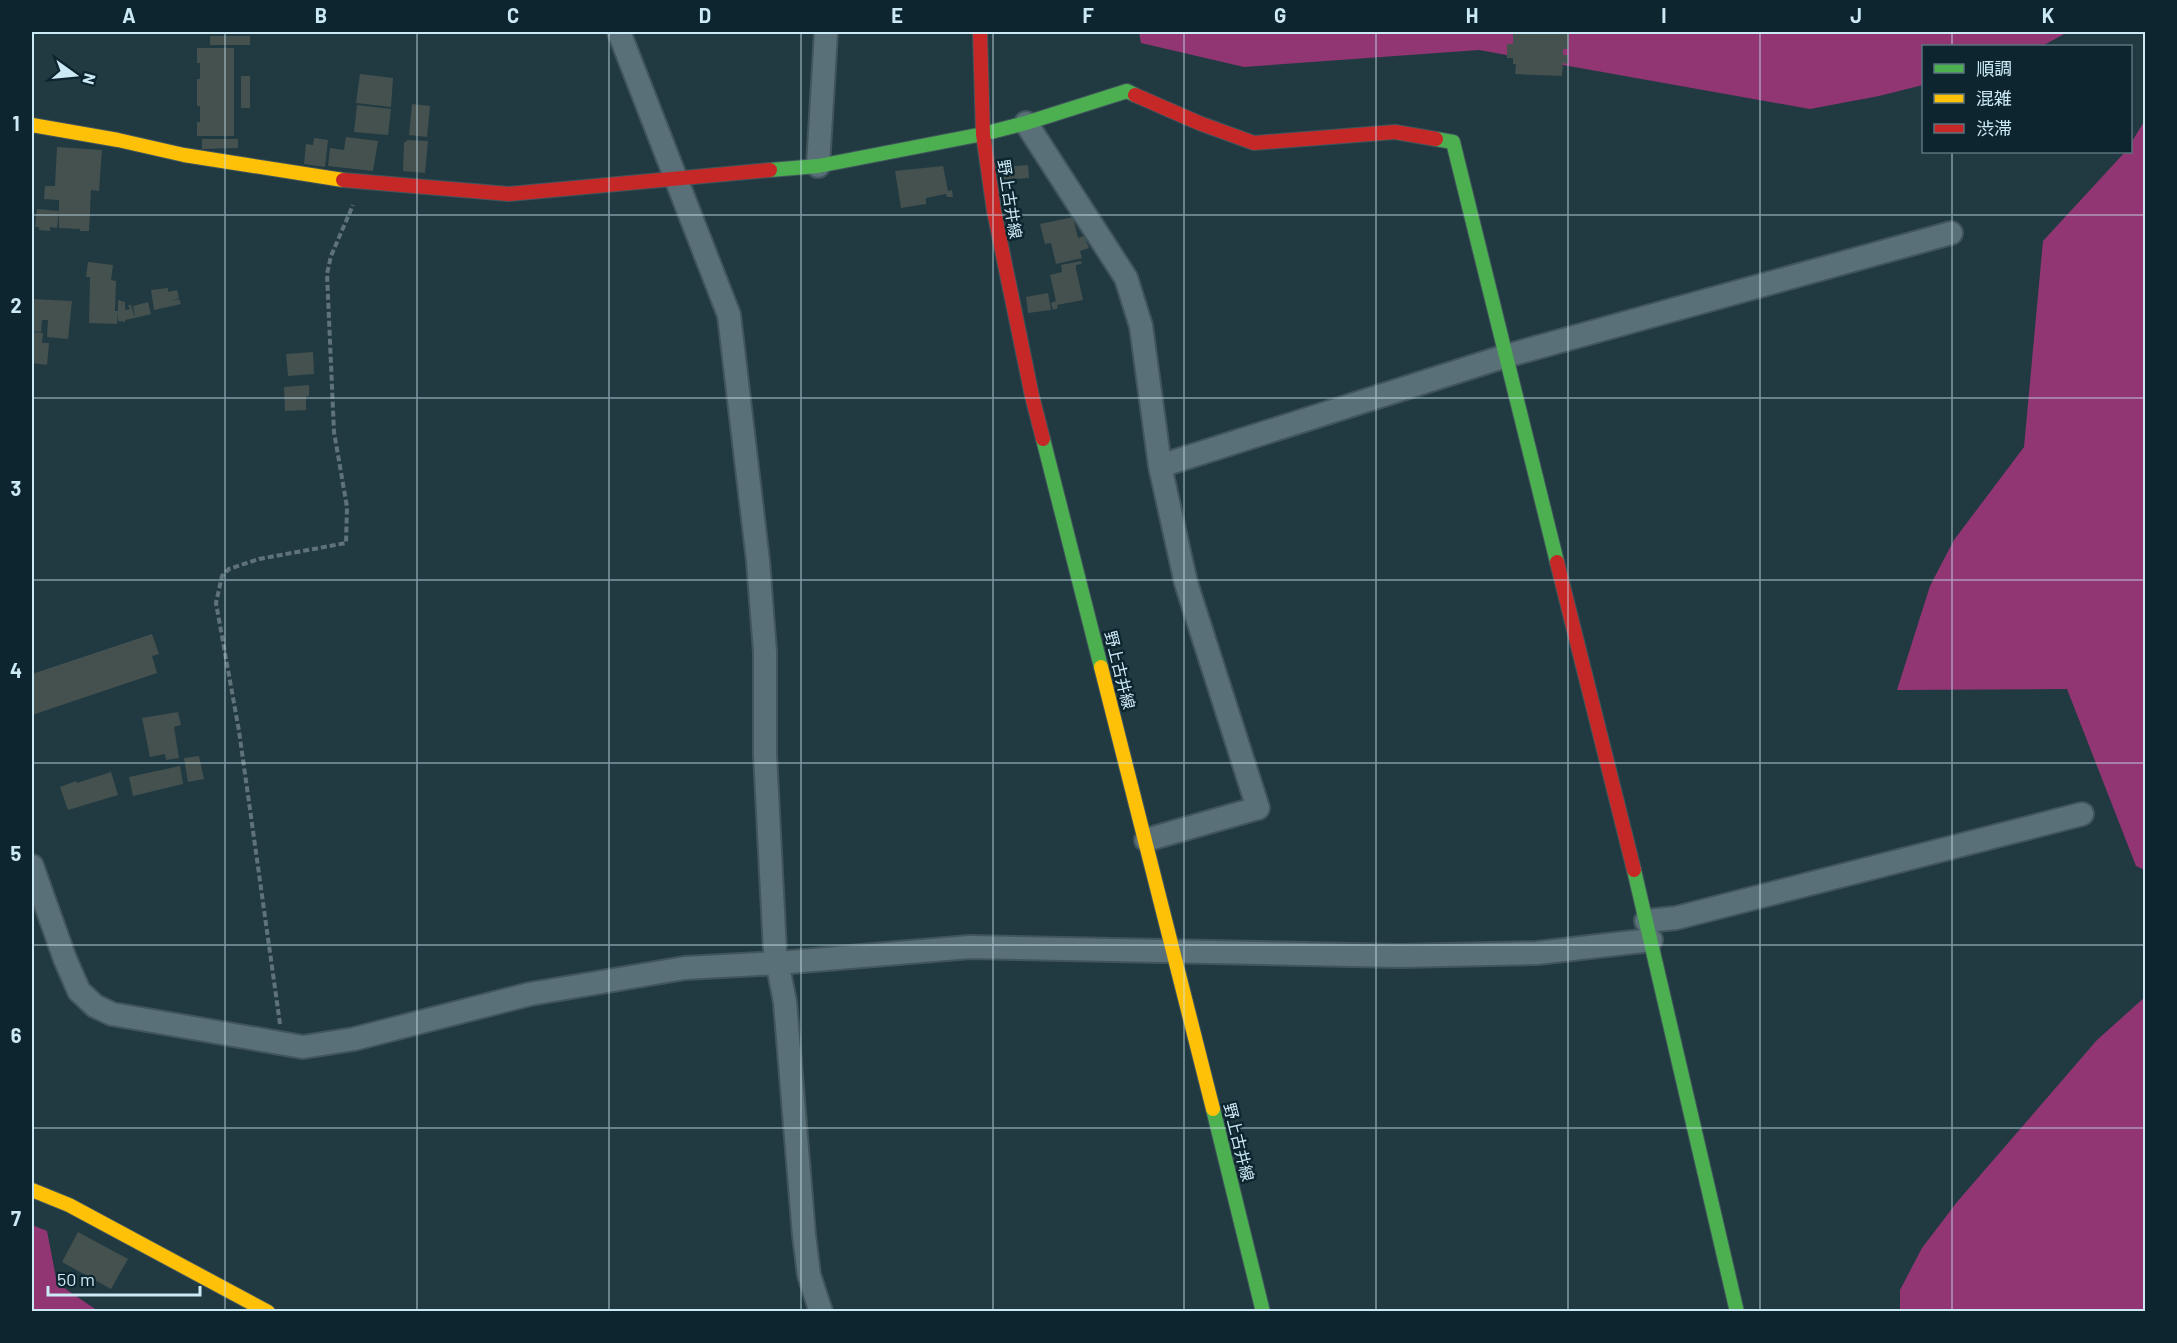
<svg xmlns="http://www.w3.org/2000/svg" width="2177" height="1343" font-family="Barlow,'Noto Sans JP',sans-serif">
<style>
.forest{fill:#913672}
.building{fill:#44514e}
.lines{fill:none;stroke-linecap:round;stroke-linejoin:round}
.street-casing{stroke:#41555c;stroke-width:26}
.fast-casing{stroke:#41555c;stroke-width:16}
.slow-casing{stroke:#41555c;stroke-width:16}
.jam-casing{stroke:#41555c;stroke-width:16}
.path{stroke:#607279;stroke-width:4;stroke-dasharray:6 3;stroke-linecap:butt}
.street{stroke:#5a7078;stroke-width:22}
.fast{stroke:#4caf50;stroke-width:14}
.slow{stroke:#ffc107;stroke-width:14}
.jam{stroke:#c62828;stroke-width:14}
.grid{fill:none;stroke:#cce9f6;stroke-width:1.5;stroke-opacity:0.55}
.labels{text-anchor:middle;stroke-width:5;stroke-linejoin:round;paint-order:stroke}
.street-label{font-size:16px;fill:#cce9f6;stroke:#0d252e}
.neatline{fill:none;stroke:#cce9f6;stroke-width:2}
.grid-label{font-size:20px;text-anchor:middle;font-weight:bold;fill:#cce9f6}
</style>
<rect width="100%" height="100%" fill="#213a42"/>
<path class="forest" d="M1139,32H2068L2042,46H1924L1923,85L1879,96L1810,109L1479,50L1244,67L1141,43Z
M2145,120V870L2136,866L2067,689L1897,690L1930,586L1954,540L2024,447L2043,241L2125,152H2130L2131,143Z
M2145,997V1311H1900V1290L1922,1248L1957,1202L2097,1040Z
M32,1225L47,1231L57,1283L98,1311H32Z"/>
<path class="building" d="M1513,32H1569L1568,49H1563V55H1568V64L1563,63L1562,76L1515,74L1516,64H1513V58H1507V44H1513Z
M210,36H250V45H210Z
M197,48H234V136H197V122H200V106H197V79H200V63H197Z
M360,74L393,78L391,107L356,103Z
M241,76H250V108H241Z
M412,104L430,106L427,137L409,135Z
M357,105L391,109L388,135L354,132Z
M346,137L378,141L373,171L328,166L330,148L344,150Z
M314,138L328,140L325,167L304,164L306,144L313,145Z
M202,139H238V148L202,149Z
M407,140L428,141L425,173L403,171L404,142H406Z
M57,147L102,150L99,191L91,190L89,231H80V229L59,228V200L44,199L45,186H55Z
M1028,165L1029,178L1002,180L1001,167Z
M943,166L948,191L952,190L953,197H947L946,194L926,198V204L901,208L895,171Z
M37,209L59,211L57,228L50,227V231L39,230V227H35Z
M1073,217L1078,238L1084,236L1089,248L1080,251L1082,258L1056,264L1051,243L1045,244L1040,224Z
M1081,261L1082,264L1076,265V269L1083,300L1057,305L1058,308L1053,310L1051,303L1056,301L1050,275L1062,272L1061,265Z
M88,262L113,265L111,280L116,281L115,311H118L117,324L89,323L90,277H86Z
M168,288V292L177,290L179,298L170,301L179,299L181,304L154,310L151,290Z
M1048,293L1051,310L1028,313L1026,297Z
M32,299L72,301L68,339L47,337L48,320H42L41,332L32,331Z
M118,300L125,302V310L130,309L128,305H131L135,318L125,320V322L118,321Z
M148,302L151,314L135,318L133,306Z
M32,332L43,333L42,343H49L47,365L32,363Z
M313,352L314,374L288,376L286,354Z
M309,385V396H306V410L285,411L284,387Z
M152,634L159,654L152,656L157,673L32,715V674Z
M178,712L181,725L174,727L179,758L166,760L165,754L150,757L142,718Z
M199,756L204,779L188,782L184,758Z
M180,766L183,784L133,796L129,777Z
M111,772L118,795L68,810L60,787L76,781L77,783Z
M78,1232L128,1259L111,1289L62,1262Z"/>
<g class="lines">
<g class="street-casing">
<path id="street" d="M619,32L729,315L758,561L765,652V754L775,951L785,1002L804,1235L809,1275L821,1312
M1026,123L1126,278L1141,326L1160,466L1186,583L1258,808L1146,840
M818,166L826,32
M1160,466L1506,356L1951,233
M32,866L65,959L79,991L95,1006L112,1014L303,1047L354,1039L530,994L685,968L778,963L970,947L1400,956L1537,953L1651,940
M1646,921L1676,918L2082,814"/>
</g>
<g class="fast-casing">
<path id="fast" d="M1436,139L1453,142L1557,562
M770,170L818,166L983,134L1026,123L1127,91L1135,95
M1043,439L1101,667
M1634,870L1737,1312
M1213,1109L1263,1312"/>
</g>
<g class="slow-casing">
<path id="slow" d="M32,125L118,140L184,155L343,180
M1101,667L1213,1109
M32,1190L69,1205L268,1312"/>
</g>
<g class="jam-casing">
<path id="jam" d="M980,32L983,134L994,211L1032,396L1043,439
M1135,95L1199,123L1254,143L1395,132L1436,139
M343,180L509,194L770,170
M1557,562L1634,870"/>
</g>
<path class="path" d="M280,1024L239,731L216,603L222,576L229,569L259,559L346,543L347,507L334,432L327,274L331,256L353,205"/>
<use href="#street" class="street"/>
<use href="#fast" class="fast"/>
<use href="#slow" class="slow"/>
<use href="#jam" class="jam"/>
</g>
<path class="grid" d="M225,32V1312M417,32V1312M609,32V1312M801,32V1312M993,32V1312M1184,32V1312M1376,32V1312M1568,32V1312M1760,32V1312M1952,32V46M1952,152V1312M32,215H2146M32,398H2146M32,580H2146M32,763H2146M32,945H2146M32,1128H2146"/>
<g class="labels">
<g class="street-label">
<text transform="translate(1010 199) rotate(81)" y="6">野上古井線</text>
<text transform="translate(1120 670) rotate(76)" y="6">野上古井線</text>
<text transform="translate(1239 1142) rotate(76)" y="6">野上古井線</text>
</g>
</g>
<rect width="2177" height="1343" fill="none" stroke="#0d252e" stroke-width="66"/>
<rect x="1922" y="45" width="210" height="108" fill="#0d252e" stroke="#59737e" stroke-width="1.5"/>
<rect x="1934" y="64" width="30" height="9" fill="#4caf50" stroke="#59737e" stroke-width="1.5"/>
<text x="1976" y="75" font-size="18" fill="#cce9f6">順調</text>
<rect x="1934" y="94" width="30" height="9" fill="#ffc107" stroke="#59737e" stroke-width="1.5"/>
<text x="1976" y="105" font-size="18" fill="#cce9f6">混雑</text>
<rect x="1934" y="124" width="30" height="9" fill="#c62828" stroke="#59737e" stroke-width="1.5"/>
<text x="1976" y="135" font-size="18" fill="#cce9f6">渋滞</text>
<g transform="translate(75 75) rotate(105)" stroke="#0d252e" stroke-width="4.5" paint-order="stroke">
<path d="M0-4.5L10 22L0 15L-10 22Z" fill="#cce9f6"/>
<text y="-9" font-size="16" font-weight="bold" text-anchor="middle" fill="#cce9f6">N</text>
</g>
<path d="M48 1286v9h152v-9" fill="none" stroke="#cce9f6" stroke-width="3"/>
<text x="57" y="1286" font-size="18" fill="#cce9f6" stroke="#0d252e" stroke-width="4.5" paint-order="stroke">50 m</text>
<rect x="33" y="33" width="2111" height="1277" class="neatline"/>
<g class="grid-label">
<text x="129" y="23">A</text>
<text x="321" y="23">B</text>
<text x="513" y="23">C</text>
<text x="705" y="23">D</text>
<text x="897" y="23">E</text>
<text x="1088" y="23">F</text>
<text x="1280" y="23">G</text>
<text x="1472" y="23">H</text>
<text x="1664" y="23">I</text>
<text x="1856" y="23">J</text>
<text x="2048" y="23">K</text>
<text x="16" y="131">1</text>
<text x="16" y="313">2</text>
<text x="16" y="496">3</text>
<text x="16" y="678">4</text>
<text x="16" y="861">5</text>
<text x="16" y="1043">6</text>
<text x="16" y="1226">7</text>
</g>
</svg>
